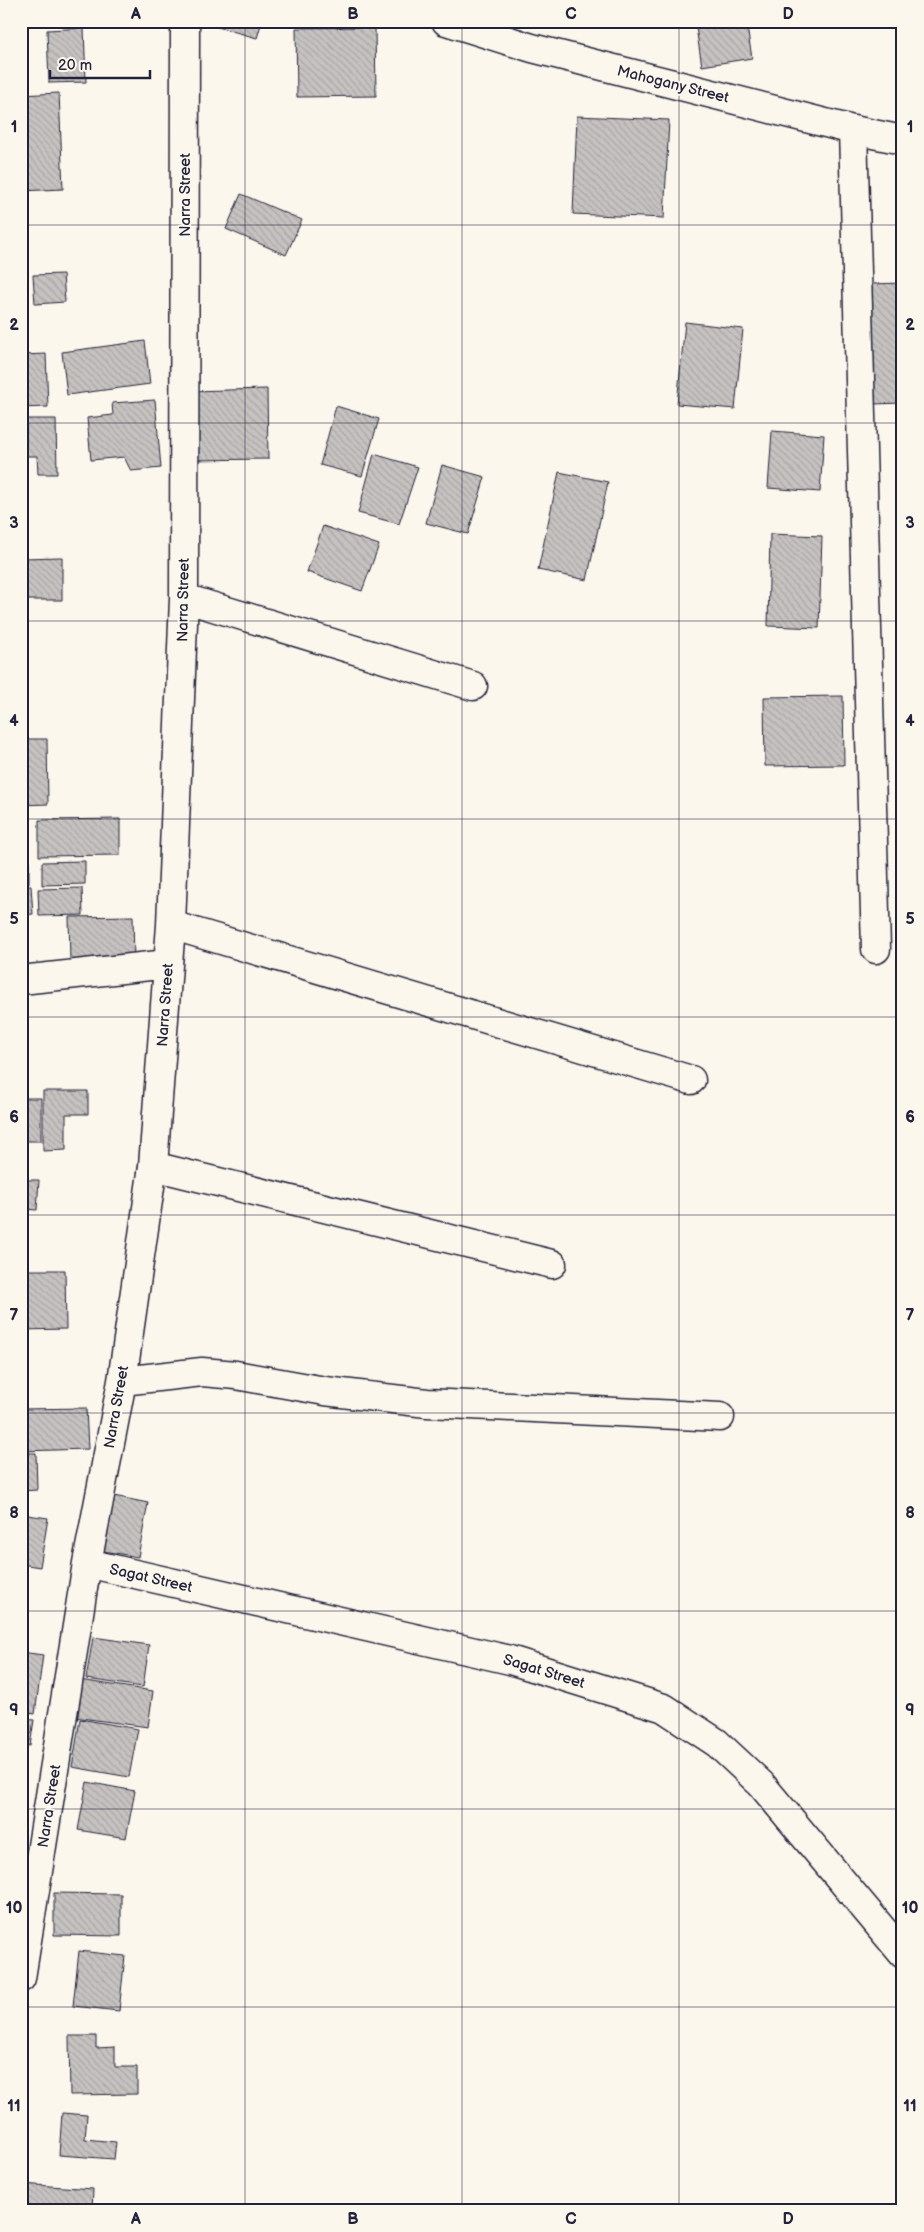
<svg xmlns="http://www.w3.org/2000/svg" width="924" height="2232" font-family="'Balsamiq Sans',sans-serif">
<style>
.building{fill:url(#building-back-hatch);stroke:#22223b}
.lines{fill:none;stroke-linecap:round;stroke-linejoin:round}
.street-casing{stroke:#22223b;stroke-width:31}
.street{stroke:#fbf7ec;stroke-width:28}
.grid{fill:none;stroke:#22223b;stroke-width:1;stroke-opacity:0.55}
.labels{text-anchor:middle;stroke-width:4;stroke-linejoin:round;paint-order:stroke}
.street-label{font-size:15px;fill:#22223b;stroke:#fbf7ec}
.neatline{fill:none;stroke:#22223b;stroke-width:2}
.grid-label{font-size:16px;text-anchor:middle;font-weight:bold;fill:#22223b}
</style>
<defs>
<pattern id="building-back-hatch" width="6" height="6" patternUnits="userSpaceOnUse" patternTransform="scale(1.25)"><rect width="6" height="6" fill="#c6c2c0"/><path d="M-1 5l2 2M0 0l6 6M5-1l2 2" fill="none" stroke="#aaa6a6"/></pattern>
</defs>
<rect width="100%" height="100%" fill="#fbf7ec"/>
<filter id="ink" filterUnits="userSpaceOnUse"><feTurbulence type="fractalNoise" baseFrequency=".02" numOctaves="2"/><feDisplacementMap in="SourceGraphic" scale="10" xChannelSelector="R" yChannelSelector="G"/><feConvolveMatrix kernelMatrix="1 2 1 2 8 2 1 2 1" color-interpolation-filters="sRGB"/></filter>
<g filter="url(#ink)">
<path class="building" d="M196,21H262L257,38Z
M695,21H746L752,58L702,66Z
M375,27L376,96L297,97L296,28Z
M84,28L86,82L49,83L47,30Z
M59,93L63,189L21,191V95Z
M577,116L669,120L664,218L573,214Z
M241,194L302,220L286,255L226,229Z
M63,274L65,302L35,304L33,275Z
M903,283V403L874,404L871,284Z
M685,322L743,329L735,409L677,404Z
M145,341L150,384L67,395L62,352Z
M46,354L48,407L21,408V355Z
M267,389L268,459L190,460L189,391Z
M155,400L161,468L131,471L124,457L91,460L87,418L113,415L112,403Z
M336,406L379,419L362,476L320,465Z
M26,419H56L57,474H38L37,456H26Z
M772,431L824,435L820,492L768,488Z
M374,454L418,467L399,524L358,513Z
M442,465L485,477L468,534L426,523Z
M559,472L608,482L587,580L538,570Z
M323,526L379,545L362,591L307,572Z
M770,534L822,536L819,628L768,626Z
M62,557V600H21V558Z
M843,696L844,765L765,766L764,697Z
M21,739H47L48,804L21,805Z
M120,819V855L39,856V820Z
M21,859H29V883H21Z
M85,861V884L42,885V862Z
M21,886H31L33,914L21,915Z
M82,888L83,915L39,916L38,889Z
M133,916L134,960L70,961L69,917Z
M21,999L24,1038H21Z
M43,1091H88V1114H66V1150L43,1151Z
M21,1098H41V1141H21Z
M21,1180H39L37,1210L21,1209Z
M21,1270H65L66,1329L21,1330Z
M86,1408L88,1449L21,1451V1409Z
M21,1453H36L37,1490L21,1491Z
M109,1495L148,1503L138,1557L98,1550Z
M21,1514L48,1518L40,1567L21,1564Z
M93,1637L149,1645L143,1687L86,1679Z
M21,1652L43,1655L35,1714L21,1712Z
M79,1680L153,1691L148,1727L74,1717Z
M21,1718L34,1720L30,1746L21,1745Z
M80,1719L138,1729L129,1777L72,1767Z
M87,1782L135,1791L126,1838L78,1830Z
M54,1893L121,1894V1936L54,1935Z
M79,1951L125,1956L119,2011L73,2006Z
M69,2036H96V2048L115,2047V2067H137V2094L70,2095Z
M62,2113L87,2115L85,2139L116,2142L114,2159L59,2155Z
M21,2184L93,2189L92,2211H21Z"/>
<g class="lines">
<g class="street-casing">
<path id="street" d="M446,21L532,48L853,130L903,140
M853,130L876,949
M184,598L473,686
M171,925L691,1080
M21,980L168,964
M153,1166L552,1264
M122,1381L202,1372L236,1375L325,1391L427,1403L720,1417
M87,1563L510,1660L664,1708L717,1743L761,1784L903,1954
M21,1978L87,1563L122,1381L153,1166L171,925L184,598L185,21"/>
</g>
<use href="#street" class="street"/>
</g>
</g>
<path class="grid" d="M245,21V2211M462,21V2211M679,21V2211M21,225H903M21,423H903M21,621H903M21,819H903M21,1017H903M21,1215H903M21,1413H903M21,1611H903M21,1809H903M21,2007H903"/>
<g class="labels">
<g class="street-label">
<text transform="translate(673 84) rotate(14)" y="5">Mahogany Street</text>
<text transform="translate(185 195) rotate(-90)" y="5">Narra Street</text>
<text transform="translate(183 600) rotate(-89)" y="5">Narra Street</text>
<text transform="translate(165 1005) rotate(-86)" y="5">Narra Street</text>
<text transform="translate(116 1407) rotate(-80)" y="5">Narra Street</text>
<text transform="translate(151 1578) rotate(13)" y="5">Sagat Street</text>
<text transform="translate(544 1671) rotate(17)" y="5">Sagat Street</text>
<text transform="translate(49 1806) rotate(-81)" y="5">Narra Street</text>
</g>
</g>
<rect width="924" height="2232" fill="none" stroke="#fbf7ec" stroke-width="55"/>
<path d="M50 70v8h100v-8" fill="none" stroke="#22223b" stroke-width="2.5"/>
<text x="58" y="70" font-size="15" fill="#22223b" stroke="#fbf7ec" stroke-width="4" paint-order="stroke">20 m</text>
<rect x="28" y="28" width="868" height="2176" class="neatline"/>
<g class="grid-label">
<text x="136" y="19">A</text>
<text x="353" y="19">B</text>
<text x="571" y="19">C</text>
<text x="788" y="19">D</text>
<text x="14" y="132">1</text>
<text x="910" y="132">1</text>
<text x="14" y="330">2</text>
<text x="910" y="330">2</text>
<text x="14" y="528">3</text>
<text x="910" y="528">3</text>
<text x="14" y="726">4</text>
<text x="910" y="726">4</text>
<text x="14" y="924">5</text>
<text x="910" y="924">5</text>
<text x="14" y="1122">6</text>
<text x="910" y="1122">6</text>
<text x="14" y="1320">7</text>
<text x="910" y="1320">7</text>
<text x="14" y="1518">8</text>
<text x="910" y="1518">8</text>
<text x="14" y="1715">9</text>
<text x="910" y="1715">9</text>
<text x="14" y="1913">10</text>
<text x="910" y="1913">10</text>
<text x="14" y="2111">11</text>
<text x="910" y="2111">11</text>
<text x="136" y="2224">A</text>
<text x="353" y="2224">B</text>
<text x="571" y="2224">C</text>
<text x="788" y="2224">D</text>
</g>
</svg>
